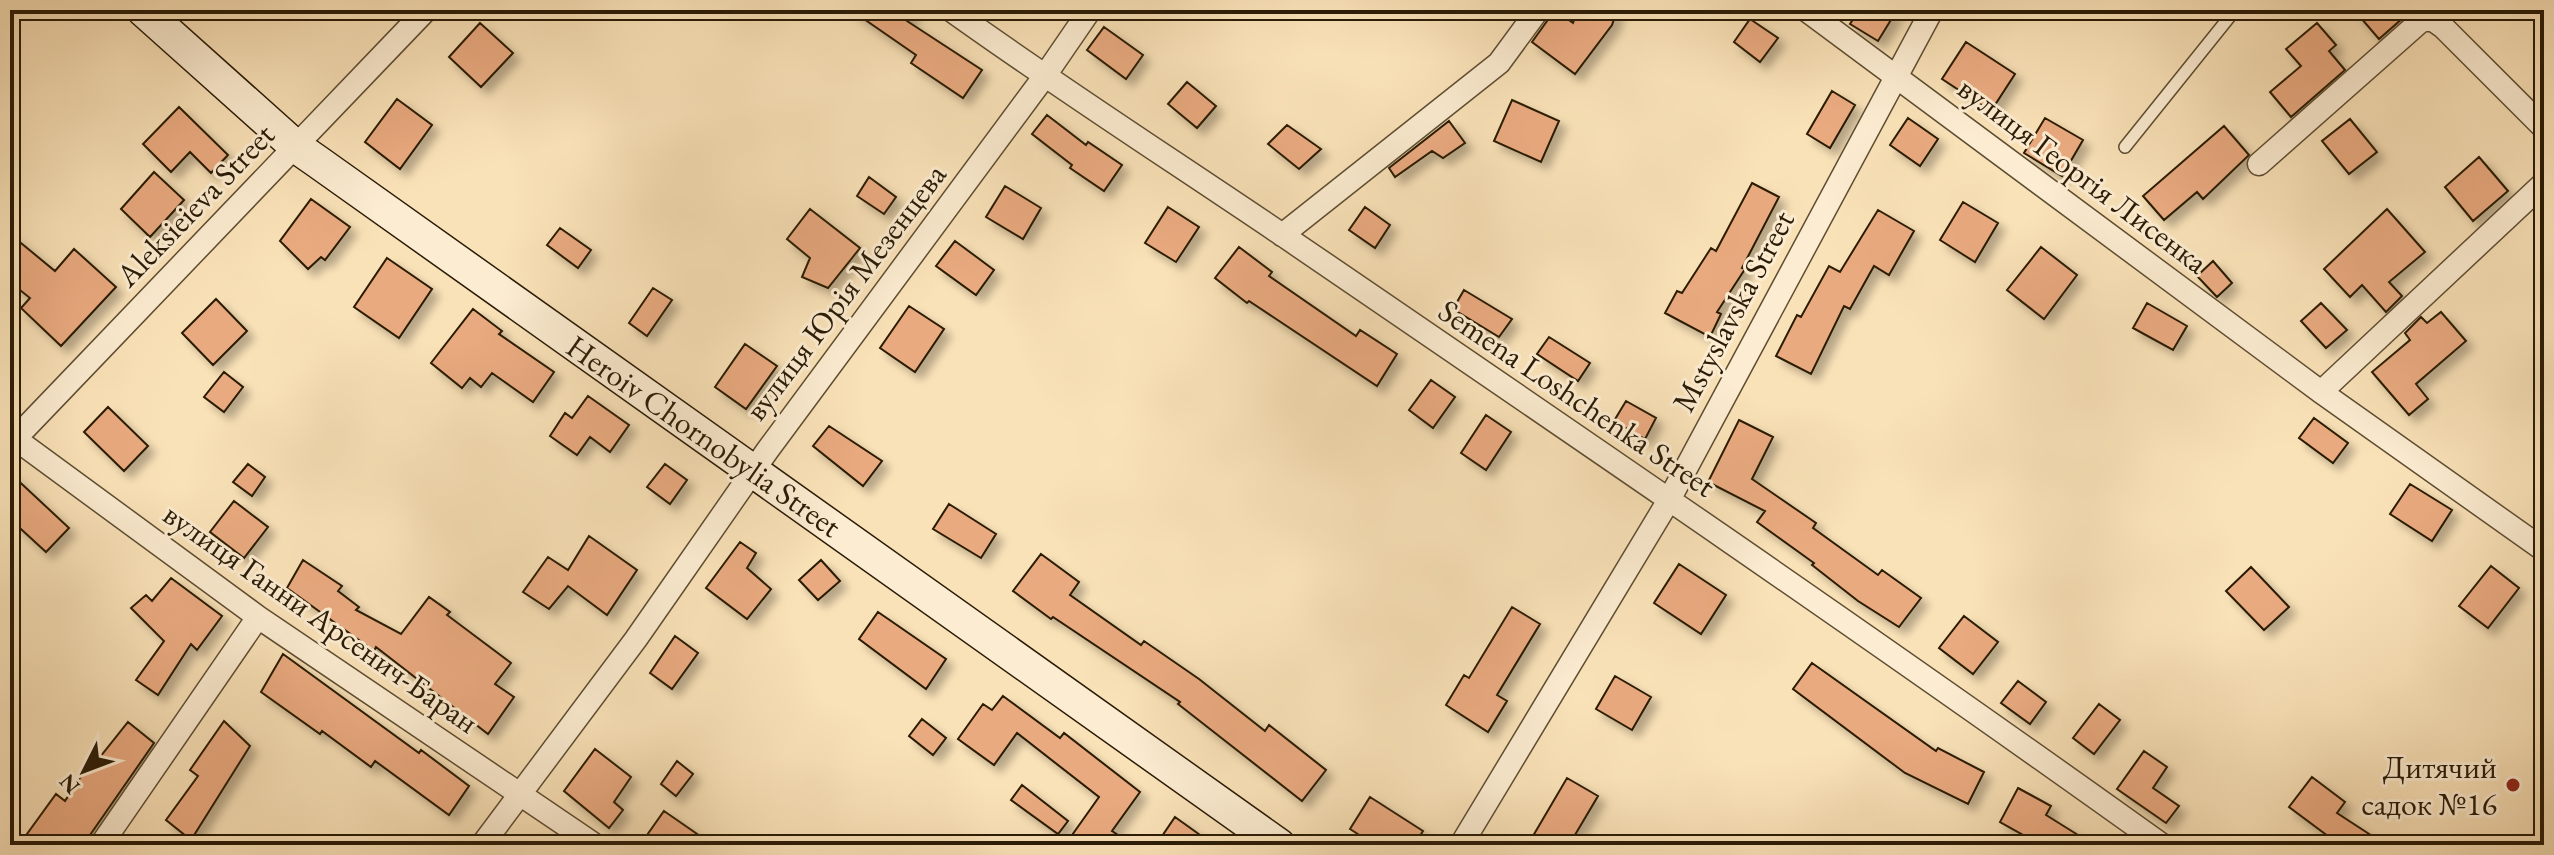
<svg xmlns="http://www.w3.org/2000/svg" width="2554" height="855" font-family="'EB Garamond',serif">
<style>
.building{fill:#eaaa80;stroke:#2a1b06;stroke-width:2;filter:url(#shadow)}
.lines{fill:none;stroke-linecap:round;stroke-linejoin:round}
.lane-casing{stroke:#5e4d32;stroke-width:14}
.street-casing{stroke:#5e4d32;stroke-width:25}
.secondary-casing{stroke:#2a1b06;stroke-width:35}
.lane{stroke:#fcecd1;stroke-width:11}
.street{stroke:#fcecd1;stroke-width:22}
.secondary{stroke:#fcecd1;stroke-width:32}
.poi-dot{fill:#8f2418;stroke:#fcecd1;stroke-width:3}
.labels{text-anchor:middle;stroke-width:6;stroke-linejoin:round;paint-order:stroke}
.street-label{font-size:32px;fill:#2a1b06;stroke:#fcecd1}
.poi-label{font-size:32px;fill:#2a1b06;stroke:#fcecd1;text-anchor:end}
</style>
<defs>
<filter id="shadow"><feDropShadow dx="7" dy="7" stdDeviation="4" flood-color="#0004"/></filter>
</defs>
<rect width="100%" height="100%" fill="#fae2b8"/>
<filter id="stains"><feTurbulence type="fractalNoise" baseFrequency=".0025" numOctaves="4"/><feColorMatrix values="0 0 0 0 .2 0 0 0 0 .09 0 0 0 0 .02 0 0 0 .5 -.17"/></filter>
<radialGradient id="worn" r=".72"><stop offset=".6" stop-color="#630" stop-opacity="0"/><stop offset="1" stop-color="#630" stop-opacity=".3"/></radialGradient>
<path class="building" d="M851,10H914L907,21L982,70L963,98L911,63L916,55Z
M1555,10L1573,23L1578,10H1617L1612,25L1575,74L1532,42Z
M1859,10H1897L1878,41L1850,24Z
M2354,10H2412L2379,39Z
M1750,19L1778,38L1760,62L1734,42Z
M480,23L513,53L481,87L449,57Z
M2317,23L2336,45L2329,51L2345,70L2291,117L2270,92L2301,66L2286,49Z
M1104,27L1143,55L1126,79L1087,50Z
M1966,42L2015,74L1991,111L1942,79Z
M1187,82L1216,106L1197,128L1168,104Z
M1832,91L1855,105L1830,148L1807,134Z
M397,99L432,125L400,169L365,142Z
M1512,100L1559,121L1541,162L1494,141Z
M179,107L228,155L211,173L190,152L171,172L143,144Z
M1047,115L1086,145L1088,142L1122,165L1104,191L1070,168L1072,165L1032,134Z
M1908,118L1938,139L1920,166L1890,145Z
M2045,118L2083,140L2062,176L2024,153Z
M2350,119L2377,152L2349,174L2322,141Z
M1449,121L1465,143L1443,158L1432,151L1395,177L1389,168Z
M1287,125L1321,149L1299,169L1268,144Z
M2224,126L2249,155L2203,199L2197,192L2164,220L2143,196Z
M2479,157L2508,191L2473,221L2445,187Z
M154,172L184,200L150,237L121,209Z
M869,177L896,197L884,214L857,196Z
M1752,183L1779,197L1742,268L1745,269L1717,312L1721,314L1710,337L1665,313L1677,291L1682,293L1711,248L1716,251Z
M1005,186L1041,208L1023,239L986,217Z
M311,199L350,227L325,260L321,257L308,269L280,241Z
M1963,202L1998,223L1975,262L1940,240Z
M1168,207L1199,227L1176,262L1145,243Z
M1365,207L1390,225L1375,248L1349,230Z
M810,209L860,248L828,288L802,277L810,258L787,239Z
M2387,209L2425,252L2389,282L2402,296L2386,312L2362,285L2350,297L2324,269Z
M1878,210L1914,231L1889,275L1874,266L1850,309L1844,306L1811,374L1776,356L1797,315L1801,317L1829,266L1840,272Z
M560,228L591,250L578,268L547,245Z
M10,234L55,271L74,249L116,287L61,346L21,308L30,298L10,282Z
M955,241L994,270L976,295L936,266Z
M1239,247L1272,272L1269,276L1356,336L1360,330L1397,354L1377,386L1249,301L1247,303L1215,278Z
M2041,247L2077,275L2044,319L2007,290Z
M387,258L432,289L399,338L354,307Z
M2213,261L2232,283L2217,297L2197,276Z
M653,288L672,300L647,336L629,323Z
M1464,290L1512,319L1499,337L1453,309Z
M216,299L247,331L213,365L182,333Z
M2147,303L2187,326L2173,350L2133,328Z
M2321,303L2347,330L2326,348L2301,321Z
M909,306L944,329L915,372L880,348Z
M473,309L502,331L499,334L554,372L533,402L492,373L481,387L470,378L462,388L431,363Z
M2441,312L2466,341L2416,384L2428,399L2409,415L2372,372L2410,340L2405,333L2421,317L2427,323Z
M1549,337L1590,363L1578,381L1537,354Z
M745,344L777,366L746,409L715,387Z
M224,372L243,387L224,412L204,397Z
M1431,380L1455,397L1433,428L1409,410Z
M588,396L629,425L610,452L590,437L577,455L550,436L565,413L572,418Z
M1626,401L1656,418L1645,439L1614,421Z
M108,407L148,446L124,471L84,432Z
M1486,415L1511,432L1486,470L1461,453Z
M2314,418L2348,443L2333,463L2299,438Z
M1739,420L1773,437L1752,479L1816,523L1813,528L1878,575L1882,570L1921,598L1899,627L1858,601L1812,565L1814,563L1757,522L1765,511L1708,482Z
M829,426L882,461L863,486L813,446Z
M248,464L265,477L252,496L233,482Z
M665,464L687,480L670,504L647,487Z
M10,473L69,528L46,552L10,519Z
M2410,484L2452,510L2432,541L2390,514Z
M234,501L268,527L244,558L210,532Z
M949,504L996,534L981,558L933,529Z
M589,536L637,570L607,615L568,586L549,609L523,592L548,557L568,570Z
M740,542L756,553L747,568L771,589L747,619L706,588Z
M1041,554L1079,582L1070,595L1141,645L1144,641L1199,679L1265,731L1269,725L1326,770L1302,801L1178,704L1180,702L1053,617L1051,619L1013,591Z
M303,560L342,586L338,591L359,607L356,610L401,634L429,597L450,612L447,615L511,663L495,684L514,697L488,734L376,647L374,651L287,588Z
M821,560L840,581L818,600L799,580Z
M1679,564L1726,595L1701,634L1654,603Z
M2491,566L2519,588L2488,628L2459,606Z
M2251,567L2289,607L2264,630L2226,591Z
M171,578L222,616L197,650L191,644L158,695L136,680L164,641L131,608L146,595L152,601Z
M1512,607L1540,624L1497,695L1507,701L1488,732L1446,705L1464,675L1469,678Z
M878,612L946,659L926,689L859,639Z
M1964,616L1998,642L1973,674L1939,648Z
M675,636L698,653L672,689L650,673Z
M283,654L419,753L421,750L469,786L449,815L375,761L371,767L322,731L320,734L261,692Z
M1812,663L1936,751L1938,748L1984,772L1968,804L1905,773L1793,689Z
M1615,676L1651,697L1632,730L1596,709Z
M2018,681L2046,702L2030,724L2001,703Z
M1003,696L1060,738L1064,733L1140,792L1112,831L1133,845H1065L1099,797L1017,733L994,765L958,739L983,704L992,710Z
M2099,704L2120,720L2094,754L2073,738Z
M922,719L946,738L933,755L909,736Z
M224,721L250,746L191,840L166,820L198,776L190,770Z
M128,722L154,743L83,845H19L56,794L65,801L89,764L92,767Z
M595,749L631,777L614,802L623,810L609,828L564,791Z
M2144,751L2167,767L2153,788L2179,806L2166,823L2117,789Z
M677,761L693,774L676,796L661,784Z
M2312,777L2345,802L2337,813L2386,845H2340L2289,807Z
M1567,778L1598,796L1569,845H1548L1533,836Z
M1022,785L1068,821L1058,834L1011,800Z
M2018,788L2051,806L2046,815L2094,845H2041L2000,822Z
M1370,797L1423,831L1414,845H1375L1350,829Z
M664,811L713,845H640Z
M1175,817L1214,845H1156Z"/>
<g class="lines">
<g class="lane-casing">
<path id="lane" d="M2125,147L2235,10"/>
</g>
<g class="street-casing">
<path id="street" d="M951,10C1061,89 1175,162 1287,238C1580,438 1873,638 2162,845
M1806,10L2321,392L2544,550
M2259,164L2422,20H2433L2443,27L2544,128
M1282,235L1499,63L1538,10
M2321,392L2544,183
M10,435L258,617L595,845
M10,444L426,10
M101,845L258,617
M482,845L636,639L767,451L1044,77L1090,10
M1461,845L1669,500L1932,10"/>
</g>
<g class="secondary-casing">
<path id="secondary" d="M143,10L295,146L318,162L1279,845"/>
</g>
<use href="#lane" class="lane"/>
<use href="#street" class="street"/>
<use href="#secondary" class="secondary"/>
</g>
<circle class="poi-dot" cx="2513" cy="785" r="8"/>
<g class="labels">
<g class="street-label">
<text transform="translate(2083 175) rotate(37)" y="11">вулиця Георгія Лисенка</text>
<text transform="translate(195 205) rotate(-46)" y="11">Aleksieieva Street</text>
<text transform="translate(845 292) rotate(-53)" y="11">вулиця Юрія Мезенцева</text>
<text transform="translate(1733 311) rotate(-62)" y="11">Mstyslavska Street</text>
<text transform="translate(1577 398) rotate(34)" y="11">Semena Loshchenka Street</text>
<text transform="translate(704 436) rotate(35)" y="11">Heroiv Chornobylia Street</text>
<text transform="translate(321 618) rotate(35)" y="11">вулиця Ганни Арсенич-Баран</text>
</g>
<g class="poi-label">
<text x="2497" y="778">Дитячий<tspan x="2497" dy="37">садок №16</tspan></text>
</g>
</g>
<rect width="2554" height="855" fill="none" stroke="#fae2b8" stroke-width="40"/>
<rect x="12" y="12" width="2530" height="831" fill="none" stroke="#2a1b06" stroke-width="4"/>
<rect x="20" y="20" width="2514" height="815" fill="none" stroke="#2a1b06" stroke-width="2"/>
<g transform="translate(84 771) rotate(228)" stroke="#fcecd1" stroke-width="6" paint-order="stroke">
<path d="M0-6L14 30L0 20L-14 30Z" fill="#2a1b06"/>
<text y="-12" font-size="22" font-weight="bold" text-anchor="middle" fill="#2a1b06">N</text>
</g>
<rect width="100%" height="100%" filter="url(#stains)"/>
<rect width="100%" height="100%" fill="url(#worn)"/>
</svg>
